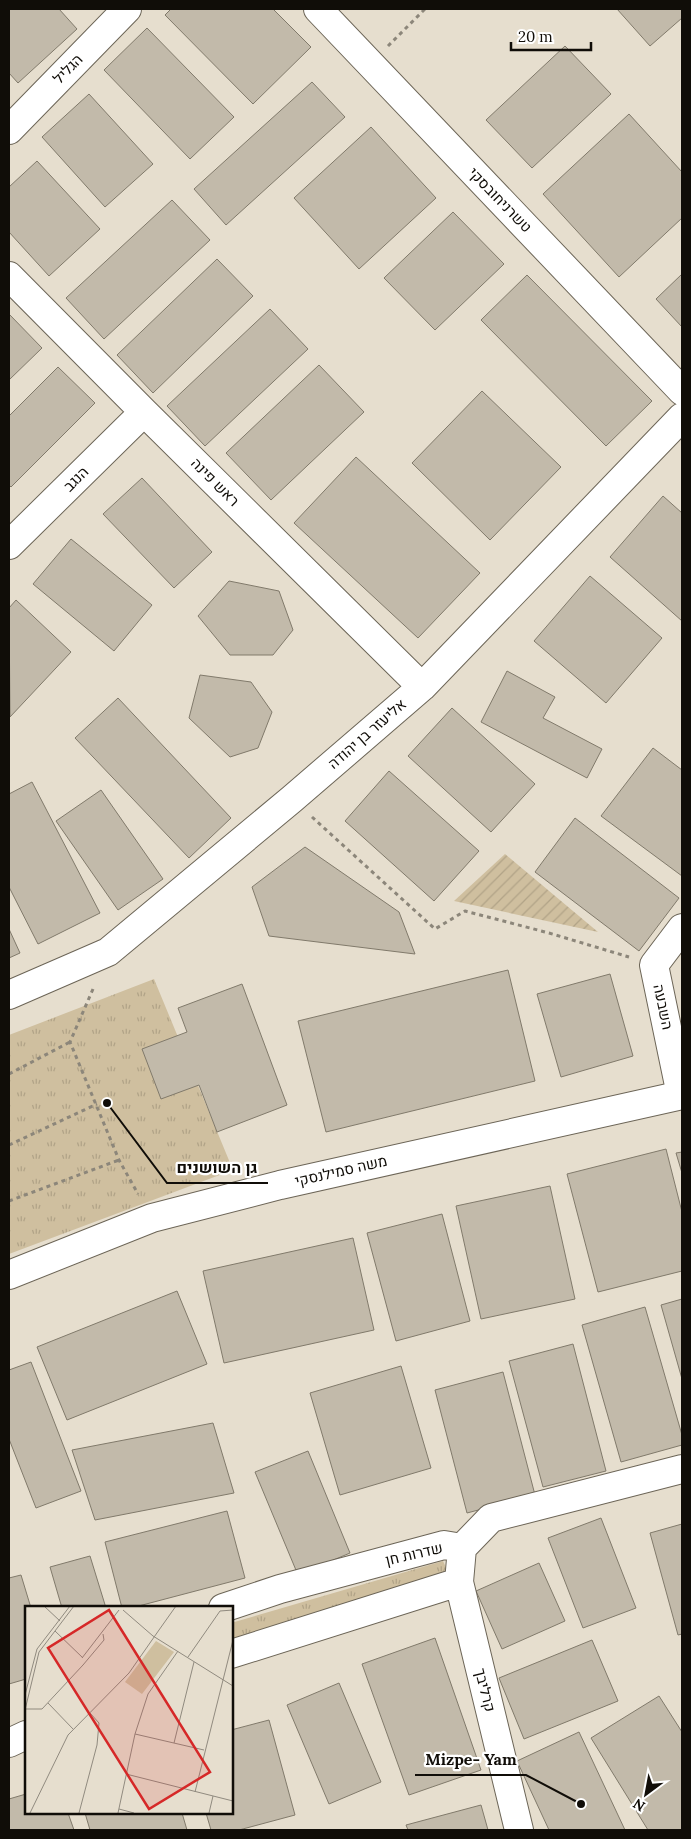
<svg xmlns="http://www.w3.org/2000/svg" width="691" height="1839" font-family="Lora,Heebo,serif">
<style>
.grass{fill:url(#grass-tufts)}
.garden{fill:url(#garden-furrows)}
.building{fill:#c2baaa;stroke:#817a6b}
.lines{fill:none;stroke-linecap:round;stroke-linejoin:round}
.minor-casing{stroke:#6c6557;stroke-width:30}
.path{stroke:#8c867a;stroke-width:3;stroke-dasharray:4 4;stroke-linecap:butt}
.minor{stroke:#fff;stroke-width:28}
.labels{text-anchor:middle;stroke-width:4.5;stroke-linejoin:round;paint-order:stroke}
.street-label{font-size:15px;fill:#100d08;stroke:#fff}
.inset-road{fill:none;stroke:#908a7f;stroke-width:1}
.view{fill:#d62828;fill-opacity:0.15;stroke:#d62828;stroke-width:2.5}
.inset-edge{fill:none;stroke:#100d08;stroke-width:2.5}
.leader{fill:none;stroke:#100d08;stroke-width:2}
.callout-dot{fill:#100d08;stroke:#fff;stroke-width:2}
.callout-label{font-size:16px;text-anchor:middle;font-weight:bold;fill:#100d08;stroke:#fff;stroke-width:4.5;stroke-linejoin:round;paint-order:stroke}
</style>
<defs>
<pattern id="grass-tufts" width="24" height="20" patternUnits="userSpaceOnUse" patternTransform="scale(1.25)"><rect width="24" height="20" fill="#cfbf9f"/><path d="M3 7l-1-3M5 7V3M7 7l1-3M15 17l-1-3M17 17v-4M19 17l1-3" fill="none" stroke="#b1a387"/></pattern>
<pattern id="garden-furrows" width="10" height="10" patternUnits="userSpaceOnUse" patternTransform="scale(1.25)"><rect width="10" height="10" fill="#cfbf9f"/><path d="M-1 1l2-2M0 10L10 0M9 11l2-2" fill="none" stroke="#b1a387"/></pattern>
</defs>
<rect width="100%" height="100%" fill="#e6dece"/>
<path class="grass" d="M154,979L233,1170L9,1254V1035Z
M443,1561L449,1574L231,1644V1623Z"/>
<path class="garden" d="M505,854L598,932L454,901Z"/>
<path class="building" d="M9,9H59L77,29L18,83L9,73Z
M171,9H273L311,47L253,104L165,15Z
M617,9H682V18L650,46Z
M147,28L234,117L190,159L104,70Z
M565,46L611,94L532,168L486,120Z
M312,82L345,117L226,225L194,189Z
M89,94L153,164L105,207L42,137Z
M629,114L682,172V218L619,277L543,194Z
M371,127L436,198L359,269L294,198Z
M37,161L100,229L49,276L9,232V187Z
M172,200L210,240L104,339L66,298Z
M453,212L504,264L435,330L384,278Z
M217,259L253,296L153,393L117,355Z
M682,274V327L656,299Z
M527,275L652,401L606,446L481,320Z
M270,309L308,349L205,446L167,406Z
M9,314L42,348L9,380Z
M319,365L364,412L271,500L226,453Z
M58,367L95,403L11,487L9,485V416Z
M482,391L561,467L490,540L412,463Z
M356,457L480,573L418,638L294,523Z
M142,478L212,552L174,588L103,514Z
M663,496L682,513V621L610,557Z
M71,539L152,605L114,651L33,584Z
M590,576L662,638L606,703L534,641Z
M229,581L279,591L293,630L273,655H230L198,616Z
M16,600L71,652L10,717L9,608Z
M507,671L555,697L543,718L602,749L587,778L481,722Z
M200,675L251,682L272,712L258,748L230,757L189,718Z
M118,698L231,818L189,858L75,738Z
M452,708L535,784L491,832L408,756Z
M653,748L682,770V876L601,816Z
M389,771L479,851L434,901L345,821Z
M32,782L100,913L38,944L9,887V794Z
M101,790L163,879L118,910L56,821Z
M575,818L679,898L639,951L535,872Z
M305,847L399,912L415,954L269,936L252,887Z
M9,929L20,953L9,958Z
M508,970L535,1081L326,1132L298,1021Z
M610,974L633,1056L561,1077L537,994Z
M242,984L287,1105L217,1132L199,1085L161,1099L142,1049L187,1032L178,1008Z
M666,1149L682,1212V1271L598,1292L567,1174Z
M682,1152V1173L676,1153Z
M550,1186L575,1299L481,1319L456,1206Z
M442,1214L470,1321L396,1341L367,1233Z
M353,1238L374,1330L224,1363L203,1271Z
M177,1291L207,1364L67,1420L37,1347Z
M682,1299V1379L661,1305Z
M645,1307L682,1435V1445L621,1462L582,1325Z
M573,1344L606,1471L543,1487L509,1361Z
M31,1362L81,1491L36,1508L9,1439V1370Z
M401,1366L431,1468L340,1495L310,1393Z
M503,1372L535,1495L467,1513L435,1390Z
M213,1423L234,1493L95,1520L72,1450Z
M308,1451L350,1553L298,1575L255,1472Z
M227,1511L245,1578L131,1608H122L105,1542Z
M601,1518L636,1608L583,1628L548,1538Z
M682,1524V1634L678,1635L650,1533Z
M90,1556L106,1608H62L50,1567Z
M539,1563L565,1621L502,1649L476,1591Z
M21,1575L31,1608H26V1679L9,1684V1578Z
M435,1638L481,1770L409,1795L362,1664Z
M592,1640L618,1701L524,1739L499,1678Z
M339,1683L381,1782L329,1804L287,1705Z
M659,1696L682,1732V1830H648L591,1738Z
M269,1720L295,1815L239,1830H211L206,1813H231V1730Z
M579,1732L625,1830H549L517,1761Z
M26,1794V1813H68L74,1830H9V1799Z
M481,1805L488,1830H408L406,1825Z
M85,1813H182L187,1830H90Z"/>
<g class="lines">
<g class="minor-casing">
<path id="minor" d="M318,9L682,391
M9,130L127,9
M9,276L144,412L422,687
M9,545L144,412
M9,995L108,952L292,799L422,687L682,417
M681,1095L654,965L682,928
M9,1275L152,1218L280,1185L682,1095
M462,1548L459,1582L519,1830
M462,1548L491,1518L682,1469
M223,1608L280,1589L444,1545L462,1548
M231,1654L459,1582
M9,1743L26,1735"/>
</g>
<path class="path" d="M388,46L425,9
M312,817L435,929L465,911L549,933L629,957
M93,989L70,1042L119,1160L138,1194
M9,1074L70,1042
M9,1145L97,1104
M9,1201L119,1160"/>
<use href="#minor" class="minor"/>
</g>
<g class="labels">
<g class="street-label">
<text transform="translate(68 69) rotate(-46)" y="5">הגליל</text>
<text transform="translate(500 200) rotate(46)" y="5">טשרניחובסקי</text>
<text transform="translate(76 479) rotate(-45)" y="5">הנגב</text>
<text transform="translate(215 482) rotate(45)" y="5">ראש פינה</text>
<text transform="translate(367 734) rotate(-41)" y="5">אליעזר בן יהודה</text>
<text transform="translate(663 1007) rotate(78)" y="5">השבעה</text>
<text transform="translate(341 1171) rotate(-13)" y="5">משה סמילנסקי</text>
<text transform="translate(414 1554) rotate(-13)" y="5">שדרות חן</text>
<text transform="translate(485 1690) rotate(76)" y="5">קרליבך</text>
</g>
</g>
<g transform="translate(25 1606)">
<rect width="208" height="208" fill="#e6dece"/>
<path d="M131,35L149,46L117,88L100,76Z" fill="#cfbf9f"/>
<path class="inset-road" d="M19,0L35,15M98,4L128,30L208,80M134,24L151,0M30,25L58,52M163,51L195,5L208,4M57,52L94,4M0,89L12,43L45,0M23,97L48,123M0,103H17L58,59L79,34L78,28M0,104L14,46L49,0M110,128L179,144M149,137L169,56M101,168L208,195M170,186L208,34M94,203L109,207M5,207L43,129L104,67L134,24M54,207L72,139L74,117L65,107M93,207L110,128L123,88L153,45M184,207L188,190"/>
<path class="view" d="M84,4L185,166L124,203L23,42Z"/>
<rect width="208" height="208" class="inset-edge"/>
</g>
<path class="leader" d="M107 1103L167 1183H268M581 1804L526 1775H415"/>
<g class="callout-dot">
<circle cx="107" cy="1103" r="5"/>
<circle cx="581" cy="1804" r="5"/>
</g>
<g class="callout-label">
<text x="217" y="1173">גן השושנים</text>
<text x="471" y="1765">Mizpe- Yam</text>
</g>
<rect width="691" height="1839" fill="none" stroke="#100d08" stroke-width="20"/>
<g transform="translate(646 1794) rotate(212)" stroke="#ffffff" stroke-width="4" paint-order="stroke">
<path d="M0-4L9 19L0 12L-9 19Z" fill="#100d08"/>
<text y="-8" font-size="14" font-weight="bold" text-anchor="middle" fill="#100d08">N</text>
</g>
<path d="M511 42v8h80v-8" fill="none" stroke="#100d08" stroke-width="2.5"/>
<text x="518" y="42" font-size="15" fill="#100d08" stroke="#ffffff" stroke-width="4" paint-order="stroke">20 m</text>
</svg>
